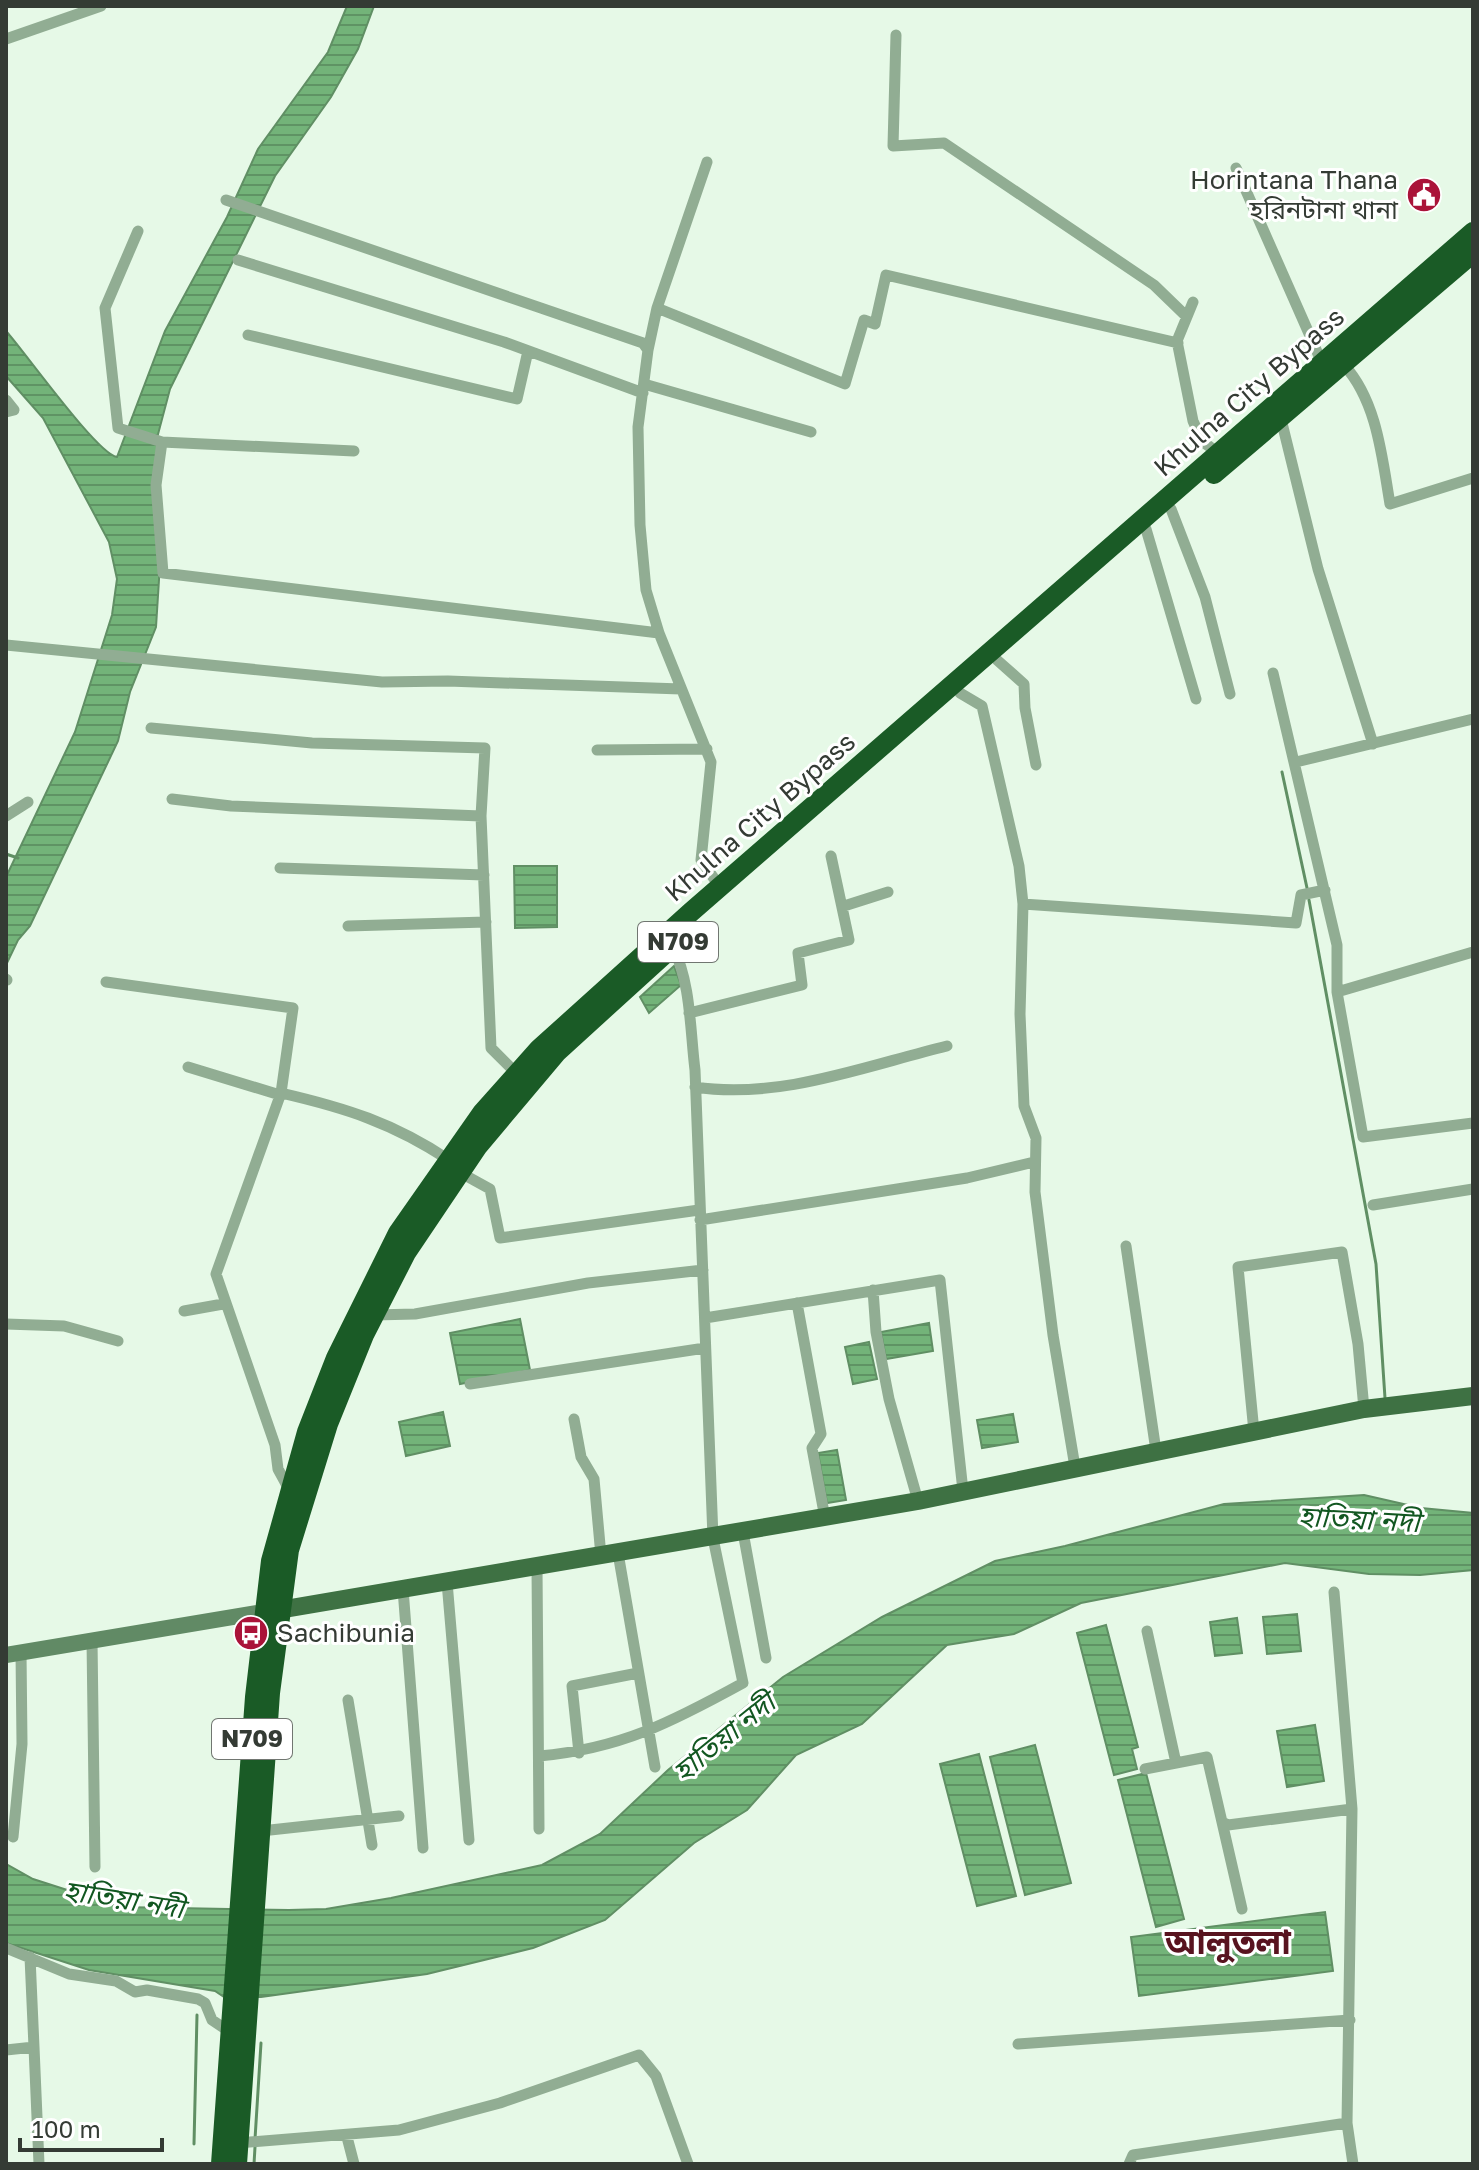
<svg xmlns="http://www.w3.org/2000/svg" width="1479" height="2170" font-family="'Golos Text','Noto Sans Bengali',sans-serif">
<style>
.water{fill:url(#water-rules);stroke:#608f64;stroke-width:2}
.lines{fill:none;stroke-linecap:round;stroke-linejoin:round}
.stream{stroke:#608f64;stroke-width:3}
.street{stroke:#91ad93;stroke-width:11}
.secondary{stroke:#618a65;stroke-width:16}
.primary{stroke:#3e7143;stroke-width:18}
.highway{stroke:#1a5b26;stroke-width:20}
.labels{text-anchor:middle;stroke-width:6;stroke-linejoin:round;paint-order:stroke}
.shield{fill:#fff;stroke:#717671;stroke-width:2}
.shield-label{font-size:24px;font-weight:bold;fill:#343b34}
.poi-label{font-size:26px;fill:#343b34;stroke:#fff;text-anchor:end}
.street-label{font-size:26px;fill:#343b34;stroke:#fff}
.water-label{font-size:28px;font-style:italic;fill:#125721;stroke:#fff}
.district-label{font-size:34px;font-weight:bold;fill:#58131f;stroke:#fff}
</style>
<defs>
<pattern id="water-rules" width="6" height="5" patternUnits="userSpaceOnUse" patternTransform="scale(2)"><rect width="6" height="5" fill="#73b379"/><path d="M0 2.5h6" fill="none" stroke="#5f9364"/></pattern>
</defs>
<rect width="100%" height="100%" fill="#e6f9e7"/>
<path class="water" d="M347,6H374L358,49L331,97L275,176L170,389L157,438L160,564L156,627L130,692L118,741L30,926L18,940L6,965V877L75,732L112,615L117,579L109,542L43,418L6,376V331C25,352 97,454 117,457L165,331L227,217L258,149L328,52Z
M514,866H557V927L515,928Z
M674,966L681,985L649,1013L640,997Z
M520,1319L530,1370L460,1384L450,1333Z
M929,1323L933,1351L886,1359L881,1332Z
M869,1342L877,1379L853,1384L845,1347Z
M443,1412L450,1446L406,1456L399,1422Z
M1013,1414L1018,1442L982,1448L977,1420Z
M837,1450L846,1500L827,1503L818,1453Z
M1364,1495L1421,1508L1473,1513V1570L1420,1575L1369,1574L1285,1563L1081,1603L1014,1634L947,1645L862,1724L796,1755L747,1810L694,1843L605,1920L533,1948L427,1974L261,1997H224L215,1991L89,1970L6,1943V1864L33,1879L120,1907L289,1910L326,1909L391,1898L542,1865L600,1834L668,1770L783,1677L882,1617L995,1561L1065,1546L1224,1504Z
M1297,1614L1301,1651L1267,1654L1263,1617Z
M1237,1618L1242,1653L1215,1656L1210,1622Z
M1106,1625L1138,1747L1132,1749L1137,1769L1114,1775L1077,1633Z
M1315,1725L1324,1781L1287,1787L1277,1731Z
M1035,1745L1071,1883L1025,1895L990,1757Z
M979,1754L1016,1896L977,1906L940,1764Z
M1146,1773L1184,1919L1156,1927L1118,1780Z
M1325,1912L1333,1971L1139,1996L1131,1937Z"/>
<g class="lines">
<path class="stream" d="M1282,772L1307,888
M6,854L18,858
M1309,900L1376,1264L1385,1398
M255,2139L261,2043
M194,2144L197,2015
M254,2164L255,2147"/>
<path class="street" d="M896,35L893,146L944,143L1154,285L1186,316
M6,39L101,6
M1236,168L1322,363
M226,200L643,343L648,350L638,427L640,525L646,590L659,633L711,762L701,860L720,887
M138,231L105,308L118,428L162,442L354,451
M238,260L504,342L643,393
M1193,302L1177,341L1193,421L1202,441L1218,453
M657,308L707,162
M248,335L517,399L528,351
M648,350L657,308L845,384L864,320L875,324L886,275L1178,343
M1344,365C1377,401 1382,457 1390,504L1473,478
M644,384L811,432
M6,400L14,410L6,412
M1281,419L1318,569L1373,744
M162,442L156,485L163,573L659,633
M1171,509L1205,597L1230,694
M1146,529L1196,699
M6,645L382,682L448,681L681,689
M997,660L1024,684L1025,708L1036,765
M1273,673L1337,945V992L1363,1137L1473,1123
M960,693L982,706L1019,866L1023,904L1296,923L1301,895L1325,890
M151,728L312,743L485,748L481,816
M597,750L707,749
M1296,762L1473,719
M172,799L231,806L481,816L491,1048L517,1074
M6,816L28,802
M280,868L484,875
M1023,904L1020,1014L1024,1106L1036,1138L1035,1192L1053,1335L1075,1467
M844,906L888,892
M348,926L486,922
M6,979L7,980
M106,982L293,1008L281,1093C346,1108 393,1123 449,1160
M1337,992L1473,952
M689,1013L802,985L798,953L849,940L831,856
M188,1067L280,1095
M695,1087C779,1100 865,1066 947,1046
M281,1093L216,1274L275,1445L278,1469L290,1491
M461,1173L490,1189L500,1238L699,1210
M1373,1205L1473,1189
M700,1220L967,1178L1034,1162
M1126,1246L1156,1451
M873,1290L876,1332L889,1399L918,1501
M797,1303L821,1434L812,1448L825,1518
M184,1311L223,1304
M374,1315L415,1314L588,1283L703,1270
M705,1318L940,1280L963,1491
M6,1324L64,1326L118,1341
M470,1384L705,1348
M574,1419L581,1457L594,1479L601,1556
M1254,1432L1238,1267L1342,1252L1358,1344L1364,1409
M743,1532L766,1658
M618,1553L655,1767
M537,1567L539,1829
M447,1582L469,1840
M403,1589L423,1848
M1334,1592L1352,1809L1347,2123L1353,2164
M1147,1631L1176,1763
M92,1640L95,1867
M348,1700L372,1845
M579,1753L572,1686L638,1673
M539,1756C620,1749 672,1722 743,1683L713,1538L695,1070C690,1030 691,983 673,947
M1145,1769L1207,1757L1222,1822L1228,1825L1352,1809
M1222,1822L1242,1909
M261,1831L399,1816
M13,1837L22,1744L21,1652
M6,1948L69,1974L116,1981L135,1992L147,1990L198,1999L205,2003L212,2020L230,2032
M30,1957L34,2047
M1018,2044L1350,2020
M6,2050L34,2047L39,2164
M347,2137L354,2164
M238,2143L399,2130L500,2103L639,2055L656,2076L688,2164
M1129,2164L1133,2155L1347,2123"/>
<path class="secondary" d="M6,1655L263,1612"/>
<path class="primary" d="M267,1612L918,1501L1364,1409L1473,1396"/>
<path class="highway" d="M1214,474L1473,253
M221,2164L255,1697L271,1561L307,1432L336,1358L398,1233L482,1113L539,1049L691,912L1473,232
M237,2164L270,1693L289,1550L328,1424L364,1335L406,1253L478,1146L557,1052L690,931"/>
</g>
<defs>
<g id="civic-disc" transform="scale(1.8)"><circle r="9.5" fill="#aa1339" stroke="#fff"/><path d="M-.6-6.5H3V-4.5H.6V-3L4-1V1h2V6H-6V1h2V-1L-.6-3ZM-1.2 2.5V6h2.4V2.5Z" fill="#fff"/></g>
<g id="bus-disc" transform="scale(1.8)"><circle r="9.5" fill="#aa1339" stroke="#fff"/><path d="M-5-6H5V4H4V6H2V4H-2V6H-4V4H-5ZM-3.5-4V0h7V-4ZM-3.5 1.2v1.5H-2V1.2ZM2 1.2v1.5H3.5V1.2Z" fill="#fff"/></g>
</defs>
<g fill-rule="evenodd">
<use href="#civic-disc" x="1424" y="195"/>
<use href="#bus-disc" x="251" y="1633"/>
</g>
<g class="labels">
<g class="shield">
<rect x="638" y="922" width="80" height="40" rx="6"/>
<rect x="212" y="1719" width="80" height="40" rx="6"/>
</g>
<g class="shield-label">
<text x="678" y="950">N709</text>
<text x="252" y="1747">N709</text>
</g>
<g class="poi-label">
<text x="1398" y="189">Horintana Thana<tspan x="1398" dy="30">হরিনটানা থানা</tspan></text>
<text x="277" y="1642" text-anchor="start">Sachibunia</text>
</g>
<g class="street-label">
<text transform="translate(1249 392) rotate(-41)" y="9">Khulna City Bypass</text>
<text transform="translate(760 817) rotate(-41)" y="9">Khulna City Bypass</text>
</g>
<g class="water-label">
<text transform="translate(1359 1519) rotate(3)" y="10">হাতিয়া নদী</text>
<text transform="translate(724 1737) rotate(-39)" y="10">হাতিয়া নদী</text>
<text transform="translate(124 1899) rotate(9)" y="10">হাতিয়া নদী</text>
</g>
<g class="district-label">
<text x="1228" y="1954">আলুতলা</text>
</g>
</g>
<rect width="1479" height="2170" fill="none" stroke="#343b34" stroke-width="16"/>
<path d="M20 2138v12h142v-12" fill="none" stroke="#343b34" stroke-width="4"/>
<text x="32" y="2138" font-size="24" fill="#343b34" stroke="#ffffff" stroke-width="6" paint-order="stroke">100 m</text>
</svg>
